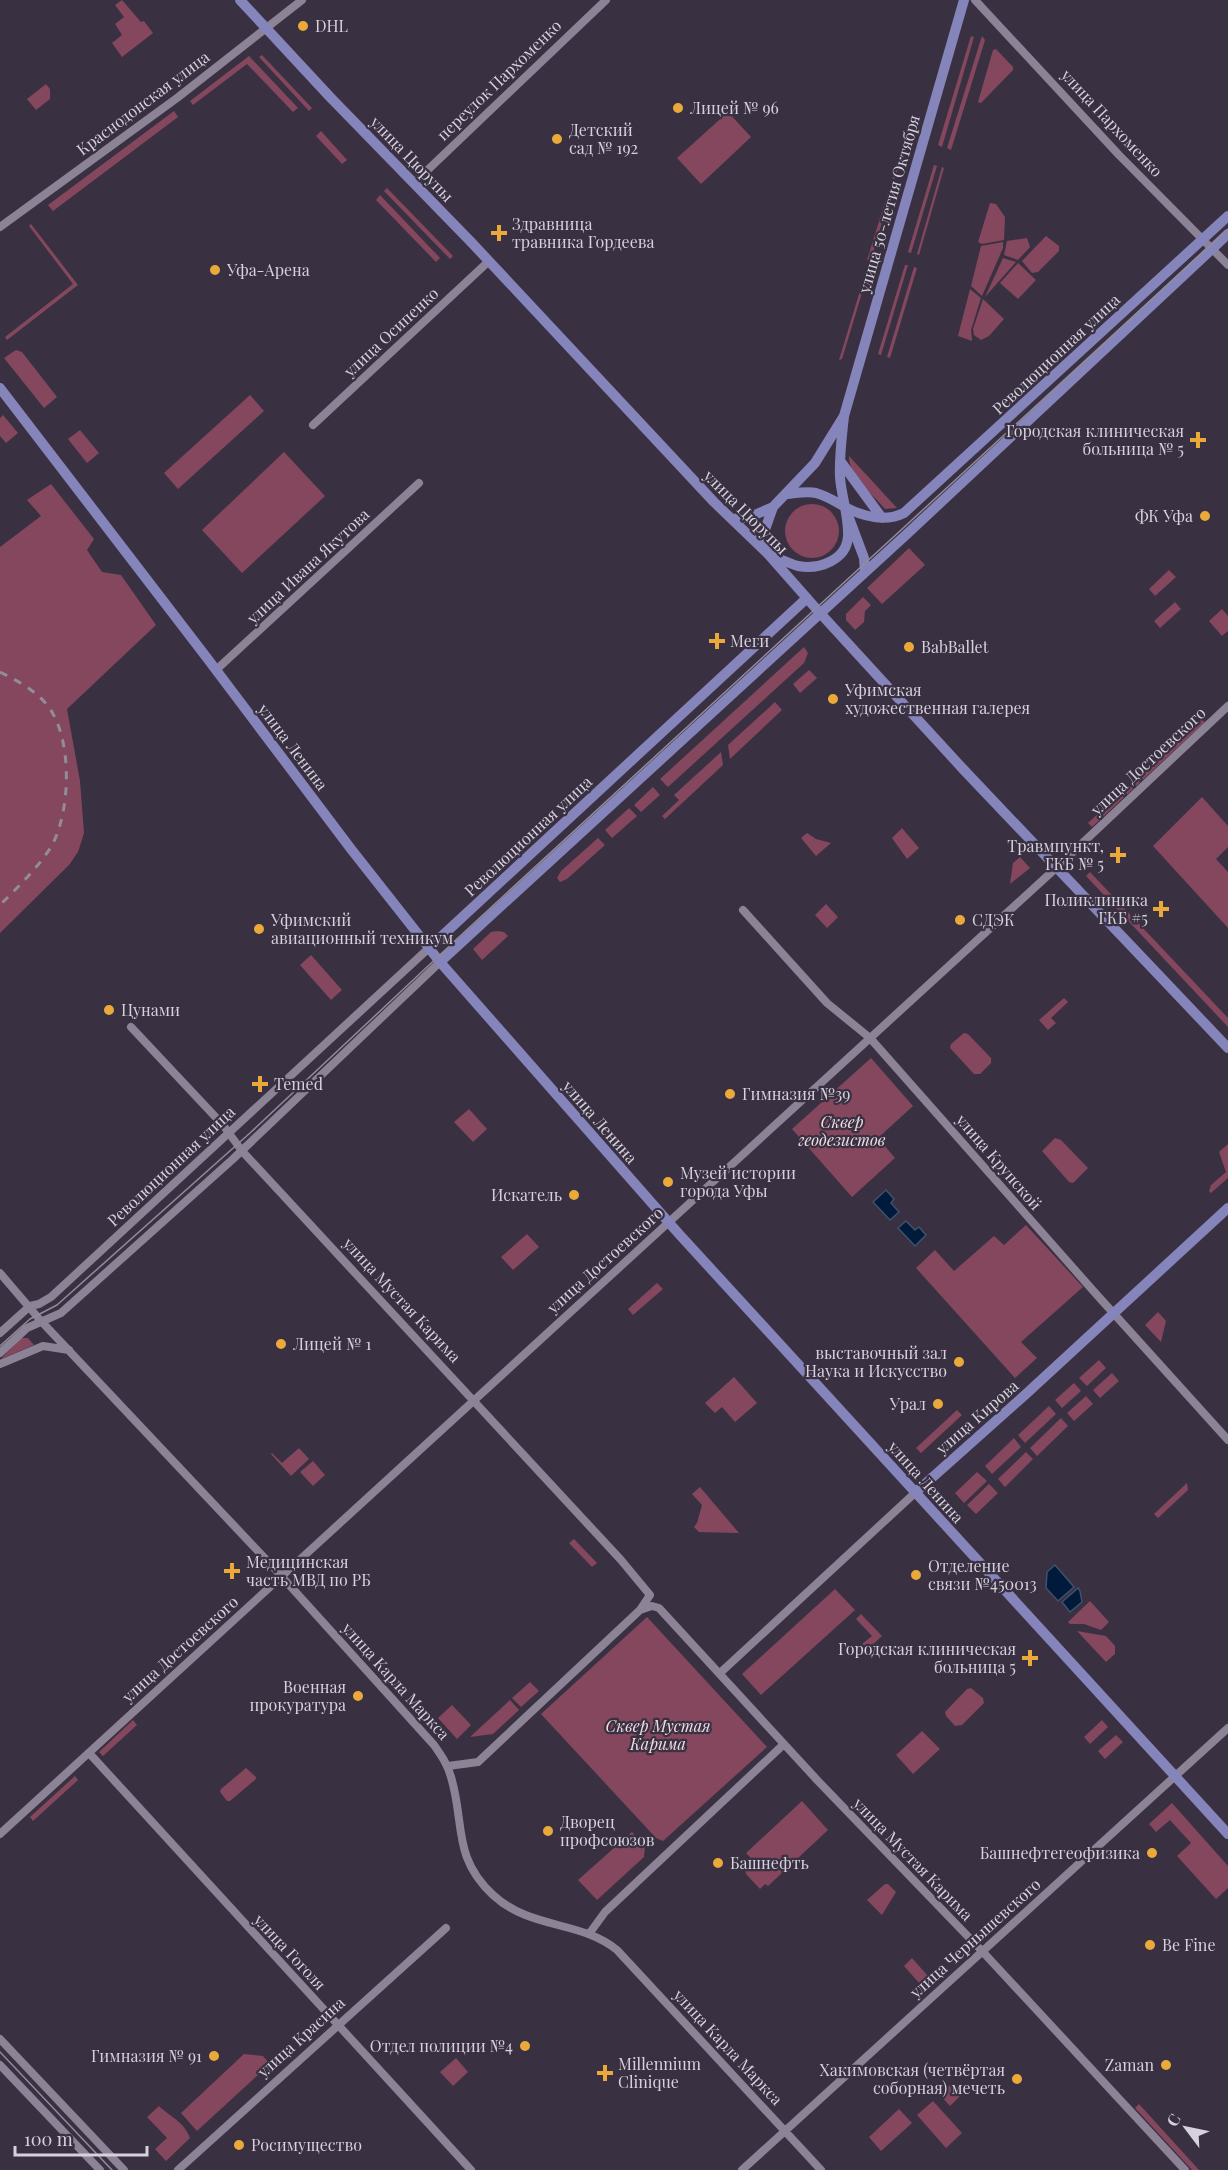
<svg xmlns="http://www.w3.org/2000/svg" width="1228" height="2170" font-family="'Playfair Display',serif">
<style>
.green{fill:#84475d}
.water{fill:#001a3b;stroke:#40516b;stroke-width:1.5}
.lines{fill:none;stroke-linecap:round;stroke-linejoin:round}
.minor{stroke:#8c8397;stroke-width:8}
.major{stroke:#8584bb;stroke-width:10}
.tram{stroke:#928c9a;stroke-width:1.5}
.rail{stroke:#928c9a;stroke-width:3;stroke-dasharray:8 8;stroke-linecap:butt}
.poi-dot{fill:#eba93a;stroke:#393142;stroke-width:2}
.labels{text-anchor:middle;stroke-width:4.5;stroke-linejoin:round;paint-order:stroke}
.poi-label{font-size:16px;fill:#d6d1dc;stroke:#393142;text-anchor:start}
.street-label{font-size:16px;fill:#d6d1dc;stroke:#393142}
.park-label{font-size:16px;font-style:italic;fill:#f2dde3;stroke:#393142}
</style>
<rect width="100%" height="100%" fill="#393142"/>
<path class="green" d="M122,0L141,22L144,21L153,33L122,57L112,43L122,35L115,24L124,17L115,5Z
M971,36L974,37L942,147L938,145Z
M982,36L985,40L951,150L947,148Z
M996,49L1013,67V70L981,103L978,102L993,50Z
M262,55L312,108L309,111L259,57Z
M249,56L298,108L293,112L247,64L193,105L190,101Z
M46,84L50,89V99L36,110L27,99Z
M174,111L178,117L53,211L48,205Z
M728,112L751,137L701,184L677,158Z
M321,131L347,160L342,164L316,136Z
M934,165L937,166L911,253L908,252Z
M896,167L898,169L871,259L867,260Z
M942,167L944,168L919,255L917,254Z
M387,188L453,256L450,259L384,191Z
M380,195L440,258L436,262L376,200Z
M990,203L996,204L1005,217L1004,240L982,244L978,242Z
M31,224L78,285L7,340L5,337L73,284L29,226Z
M1046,236L1059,246V251L1038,272L1032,273L1022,261Z
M1027,238L1030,247L1018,260L1004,255L1007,241Z
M1003,242V248L982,296L971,286L981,246Z
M1003,258L1016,262L985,297Z
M1018,263L1036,280L1018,299L1000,283Z
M905,265H908L881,355L878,354Z
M914,267L917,268L890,358L887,357Z
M866,271L868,273L842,359L839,360Z
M970,289L981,298L971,330L972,341L958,336Z
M983,299L1004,319L989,336L981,340L974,335L973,329Z
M16,350L22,352L57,397L44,408L4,358Z
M250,395L264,411L178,489L164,473Z
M3,415L18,433L6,443L0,436V418Z
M80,430L99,453L87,463L68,439Z
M284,452L325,496L242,573L202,530Z
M849,456L897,508L885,509C873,495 848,475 849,456Z
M51,484L94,539L87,550L102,572L121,575L156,625L67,709L80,781L84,833L78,852L69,865L0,933V547L41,516L27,500Z
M785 531a27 27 0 1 1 54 0a27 27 0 1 1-54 0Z
M909,548L925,565L882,604L867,588Z
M1169,570L1176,577L1155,596L1149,589Z
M863,597L871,605L865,611L864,622L855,630L846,620V614Z
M1175,602L1181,609L1160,628L1154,621Z
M1222,609L1228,616V631L1222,636L1209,621Z
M804,647L808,653L804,663L668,787L660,779Z
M809,670L817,678L800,693L793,684Z
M775,702L782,710L730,759L728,745Z
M1201,719L1205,722L1092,827L1088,823Z
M721,752L723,765L665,819L662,816L679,800L674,795Z
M653,787L660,795L641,812L634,805Z
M1202,797L1228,826V847L1216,859L1228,872V928L1153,846Z
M629,808L637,816L612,838L605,830Z
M902,828L919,848L907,859L892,838Z
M807,833L816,839L831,843L816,856L801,838Z
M598,838L605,845L567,879L560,882L557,878L561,871Z
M1020,857L1030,868L1010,884L1013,863Z
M1090,872L1228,1018V1027L1086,876Z
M826,904L838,917L827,928L815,915Z
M498,931L504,932L508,936L482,960L473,949L491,932Z
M311,955L342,990L331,1000L300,965Z
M1064,998L1068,1002L1051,1018L1056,1023L1048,1030L1039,1020Z
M964,1033L968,1034L991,1058V1063L980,1074H974L950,1048L951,1044Z
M871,1058L913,1106L878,1138L895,1158L852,1197L792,1129Z
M469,1109L487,1129L473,1142L454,1122Z
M1055,1138L1061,1140L1088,1168L1073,1183L1069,1182L1042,1151Z
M1228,1144V1178L1211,1193L1209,1191L1211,1185L1226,1172L1219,1152Z
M1026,1225L1083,1287L1021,1342L1037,1358L1015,1378L916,1268L935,1250L954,1271L994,1236L1004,1245Z
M527,1234L539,1247L513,1270L501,1257Z
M657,1283L663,1289L633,1315L628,1309Z
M1158,1312L1166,1321L1161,1342L1145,1325Z
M21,1338H28L34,1345L1,1359Z
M1099,1360L1106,1368L1087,1386L1079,1378Z
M1112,1373L1119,1381L1100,1398L1093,1390Z
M734,1377L757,1403L735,1422L722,1407L715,1413L705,1403Z
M1074,1383L1081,1391L1062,1408L1055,1400Z
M1086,1396L1093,1404L1074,1421L1067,1413Z
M1049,1406L1056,1414L1025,1443L1018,1435Z
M957,1410L962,1415L921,1453L916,1448Z
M1061,1418L1068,1426L1037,1456L1030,1448Z
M1014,1438L1021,1447L992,1474L985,1466Z
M299,1448L309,1459L291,1476L271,1454L272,1453L282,1463Z
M1026,1452L1033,1459L1005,1487L998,1479Z
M313,1461L325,1475L313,1486L300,1472Z
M977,1472L987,1481L964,1503L955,1493Z
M1187,1483L1188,1490L1158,1518L1154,1514Z
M989,1484L998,1493L976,1514L967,1505Z
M700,1487L739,1533L699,1532L694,1527L697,1523L702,1505L692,1494Z
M574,1539L597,1563L592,1567L569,1543Z
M835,1589L855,1610L761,1695L742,1674Z
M1090,1601L1109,1622L1101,1630L1084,1624H1070L1068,1622Z
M861,1614L882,1636L867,1650L862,1644L872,1636L856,1619Z
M647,1617L767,1747L663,1841L656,1838L541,1714Z
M1077,1631L1106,1636L1115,1646V1654L1106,1662Z
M530,1682L539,1691L521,1707L512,1698Z
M971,1688L983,1698L984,1703L962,1725L955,1726L946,1716L945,1712L967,1689Z
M510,1700L519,1710L493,1734L470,1737Z
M452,1705L471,1725L457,1739L438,1718Z
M133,1720L137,1725L103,1756L99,1752Z
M1102,1720L1108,1727L1090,1744L1084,1737Z
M922,1731L940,1749L913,1774L896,1755Z
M1116,1735L1123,1742L1105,1759L1098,1751Z
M246,1768L256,1777V1779L230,1801H227L220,1792L221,1789Z
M75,1776L78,1780L33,1821L30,1817Z
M802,1801L828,1830L768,1886L765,1884L760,1889L746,1874L745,1867L753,1860L746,1853Z
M1172,1803L1228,1866V1888L1216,1899L1177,1856L1191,1843L1170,1820L1156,1832L1149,1824Z
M632,1832L645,1846L644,1857L597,1900L578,1880Z
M885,1884H888L896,1892L882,1915L867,1900Z
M912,1958L928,1976L920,1984L904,1966Z
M244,2054L263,2056L270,2064L197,2131L181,2113Z
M456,2058L468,2072L453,2086L440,2072Z
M952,2083L962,2094L950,2106L940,2095Z
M933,2101L962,2133L946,2148L917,2115Z
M1139,2104L1199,2170H1192L1135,2108Z
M159,2106C171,2118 183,2120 190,2138L166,2161L155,2149L167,2138L147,2117Z
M899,2109L912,2123L881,2151L869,2137Z"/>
<path class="water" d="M886,1190L894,1199L891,1203L899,1212L890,1220L873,1202Z
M906,1221L915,1230L919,1227L926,1235L915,1246L898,1228Z
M1055,1565L1074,1587L1058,1601L1046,1588L1047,1572Z
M1078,1588L1080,1591L1082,1602L1070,1612L1062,1602Z"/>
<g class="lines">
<path class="minor" d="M975,0L1119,155L1228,265
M414,183L606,0
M0,227L177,98L302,0
M313,425L489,261
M216,670L419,483
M743,910L827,1003L870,1038L1097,1295L1228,1440
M131,1027L223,1125L242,1151L621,1560L650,1595L640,1610L478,1762L448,1766
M0,1273L41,1321L273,1567L434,1745C441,1755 448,1765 451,1777C465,1823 452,1857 493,1895C531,1930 580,1920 617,1950L821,2170
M0,1333L30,1306L39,1304L51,1297L429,948
M0,1353L27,1328L61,1313L233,1159L440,962
M0,1364L43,1346L69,1350
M640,1610L652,1606L659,1608L818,1781L982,1951L1185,2170
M720,1673L916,1492
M89,1753L471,2170
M0,1834L1056,868L1228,706
M589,1934L605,1912L784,1744
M0,2039L124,2170
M0,2065L100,2170
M178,2170L446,1928
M742,2170L1228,1728"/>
<path class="major" d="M240,0L330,97L472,243L714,502L768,554L820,613L963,769L1228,1048
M0,388L207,658L351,849L440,962L679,1234L1228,1834
M844,416C842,436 839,457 840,477C841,495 849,516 848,536C847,560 819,570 798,566C788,563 778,558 768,554L763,535L773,507L815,463L844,416L964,0
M841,462L882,518
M788,494C797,493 807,491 816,493C827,496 836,502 845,507C863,517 886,522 904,513L1228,216
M849,518L864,558L865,572
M733,519L750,517L773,507
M429,948L807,598
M440,962L908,533L1228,234
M916,1492L1026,1394L1228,1208"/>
<path class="tram" d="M0,1346L30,1319L57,1305L250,1133L459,937L1228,229
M0,2052L112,2170"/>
<path class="rail" d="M0,672C18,681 35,690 48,706C73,739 71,812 51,847C37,869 18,887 0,905"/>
</g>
<g class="poi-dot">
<circle cx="303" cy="26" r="6"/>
<circle cx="678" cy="108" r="6"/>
<circle cx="557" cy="139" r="6"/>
<path d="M496 224h6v6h6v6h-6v6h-6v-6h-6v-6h6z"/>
<circle cx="215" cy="270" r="6"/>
<path d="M1195 431h6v6h6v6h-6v6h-6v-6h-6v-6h6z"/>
<circle cx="1205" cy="516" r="6"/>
<path d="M714 632h6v6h6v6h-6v6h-6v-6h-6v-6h6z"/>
<circle cx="909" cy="647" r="6"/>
<circle cx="833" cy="699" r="6"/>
<path d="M1115 846h6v6h6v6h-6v6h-6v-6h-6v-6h6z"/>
<path d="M1158 900h6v6h6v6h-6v6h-6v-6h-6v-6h6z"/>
<circle cx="960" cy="920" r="6"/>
<circle cx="259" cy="929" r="6"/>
<circle cx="109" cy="1010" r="6"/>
<path d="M257 1075h6v6h6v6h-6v6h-6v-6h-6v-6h6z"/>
<circle cx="730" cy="1094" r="6"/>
<circle cx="668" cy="1182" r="6"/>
<circle cx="574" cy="1195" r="6"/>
<circle cx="281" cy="1344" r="6"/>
<circle cx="959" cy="1362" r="6"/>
<circle cx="938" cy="1404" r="6"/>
<path d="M229 1562h6v6h6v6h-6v6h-6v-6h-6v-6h6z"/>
<circle cx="916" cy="1575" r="6"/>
<path d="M1027 1649h6v6h6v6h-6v6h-6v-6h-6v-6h6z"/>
<circle cx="358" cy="1696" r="6"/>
<circle cx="548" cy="1831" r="6"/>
<circle cx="1152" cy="1853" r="6"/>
<circle cx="718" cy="1863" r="6"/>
<circle cx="1150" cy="1945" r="6"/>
<circle cx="525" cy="2046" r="6"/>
<circle cx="214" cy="2056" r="6"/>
<circle cx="1166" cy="2065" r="6"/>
<path d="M602 2064h6v6h6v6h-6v6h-6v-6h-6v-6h6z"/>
<circle cx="1017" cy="2079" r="6"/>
<circle cx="239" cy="2145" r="6"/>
</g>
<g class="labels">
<g class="poi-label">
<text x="315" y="32">DHL</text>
<text x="690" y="114">Лицей № 96</text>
<text x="569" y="136">Детский<tspan x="569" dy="18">сад № 192</tspan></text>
<text x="512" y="230">Здравница<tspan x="512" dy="18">травника Гордеева</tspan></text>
<text x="227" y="276">Уфа-Арена</text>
<text x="1184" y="437" text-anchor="end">Городская клиническая<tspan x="1184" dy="18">больница № 5</tspan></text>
<text x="1193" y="522" text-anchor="end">ФК Уфа</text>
<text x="730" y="647">Меги</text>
<text x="921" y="653">BabBallet</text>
<text x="845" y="696">Уфимская<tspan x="845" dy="18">художественная галерея</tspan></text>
<text x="1104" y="852" text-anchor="end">Травмпункт,<tspan x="1104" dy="18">ГКБ № 5</tspan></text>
<text x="1148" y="906" text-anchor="end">Поликлиника<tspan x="1148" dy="18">ГКБ #5</tspan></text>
<text x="271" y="926">Уфимский<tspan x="271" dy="18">авиационный техникум</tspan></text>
<text x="972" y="926">СДЭК</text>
<text x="121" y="1016">Цунами</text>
<text x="274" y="1090">Temed</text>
<text x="742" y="1100">Гимназия №39</text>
<text x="680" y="1179">Музей истории<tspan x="680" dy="18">города Уфы</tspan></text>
<text x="562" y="1201" text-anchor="end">Искатель</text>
<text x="293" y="1350">Лицей № 1</text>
<text x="947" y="1359" text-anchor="end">выставочный зал<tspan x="947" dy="18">Наука и Искусство</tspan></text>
<text x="926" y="1410" text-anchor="end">Урал</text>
<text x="246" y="1568">Медицинская<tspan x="246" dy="18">часть МВД по РБ</tspan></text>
<text x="928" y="1572">Отделение<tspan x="928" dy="18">связи №450013</tspan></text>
<text x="1016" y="1655" text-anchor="end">Городская клиническая<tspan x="1016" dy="18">больница 5</tspan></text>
<text x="346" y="1693" text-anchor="end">Военная<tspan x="346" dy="18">прокуратура</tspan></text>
<text x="560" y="1828">Дворец<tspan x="560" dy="18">профсоюзов</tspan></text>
<text x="1140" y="1859" text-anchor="end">Башнефтегеофизика</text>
<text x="730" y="1869">Башнефть</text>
<text x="1162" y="1951">Be Fine</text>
<text x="513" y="2052" text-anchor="end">Отдел полиции №4</text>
<text x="202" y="2062" text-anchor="end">Гимназия № 91</text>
<text x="618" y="2070">Millennium<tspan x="618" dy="18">Clinique</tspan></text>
<text x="1154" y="2071" text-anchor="end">Zaman</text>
<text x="1005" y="2076" text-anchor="end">Хакимовская (четвёртая<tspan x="1005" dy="18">соборная) мечеть</tspan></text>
<text x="251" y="2151">Росимущество</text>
</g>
<g class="street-label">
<text transform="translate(499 80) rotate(-44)" y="6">переулок Пархоменко</text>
<text transform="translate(143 103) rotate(-37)" y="6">Краснодонская улица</text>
<text transform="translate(1112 123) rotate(47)" y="6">улица Пархоменко</text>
<text transform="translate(412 159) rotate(46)" y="6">улица Цюрупы</text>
<text transform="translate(889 204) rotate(-74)" y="6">улица 50-летия Октября</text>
<text transform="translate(391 332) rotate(-43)" y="6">улица Осипенко</text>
<text transform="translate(1056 354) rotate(-43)" y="6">Революционная улица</text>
<text transform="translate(746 512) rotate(45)" y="6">улица Цюрупы</text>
<text transform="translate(308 566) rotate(-43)" y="6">улица Ивана Якутова</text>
<text transform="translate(293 747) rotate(53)" y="6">улица Ленина</text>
<text transform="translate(1148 761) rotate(-43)" y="6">улица Достоевского</text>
<text transform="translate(528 836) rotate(-43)" y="6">Революционная улица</text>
<text transform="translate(600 1122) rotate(49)" y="6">улица Ленина</text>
<text transform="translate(999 1162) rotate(49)" y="6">улица Крупской</text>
<text transform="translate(171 1166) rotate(-43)" y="6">Революционная улица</text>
<text transform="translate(605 1260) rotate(-42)" y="6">улица Достоевского</text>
<text transform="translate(402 1300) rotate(47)" y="6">улица Мустая Карима</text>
<text transform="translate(977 1417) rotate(-41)" y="6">улица Кирова</text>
<text transform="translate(926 1482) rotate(48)" y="6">улица Ленина</text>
<text transform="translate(180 1649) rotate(-42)" y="6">улица Достоевского</text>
<text transform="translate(396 1681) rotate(48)" y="6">улица Карла Маркса</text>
<text transform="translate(913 1859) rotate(46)" y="6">улица Мустая Карима</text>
<text transform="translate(975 1938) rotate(-42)" y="6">улица Чернышевского</text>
<text transform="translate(290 1952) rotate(47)" y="6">улица Гоголя</text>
<text transform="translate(301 2037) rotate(-42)" y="6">улица Красина</text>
<text transform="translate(728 2047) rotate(47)" y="6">улица Карла Маркса</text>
</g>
<g class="park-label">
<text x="842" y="1128">Сквер<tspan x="842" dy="18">геодезистов</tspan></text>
<text x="658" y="1732">Сквер Мустая<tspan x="658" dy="18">Карима</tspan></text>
</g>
</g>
<g transform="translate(1186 2128) rotate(302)" stroke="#393142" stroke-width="4.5" paint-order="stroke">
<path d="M0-4.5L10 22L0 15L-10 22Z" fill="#d6d1dc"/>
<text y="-9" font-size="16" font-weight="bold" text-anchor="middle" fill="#d6d1dc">С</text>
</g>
<path d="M15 2146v9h132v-9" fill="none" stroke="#d6d1dc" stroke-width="3"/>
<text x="24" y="2146" font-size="18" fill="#d6d1dc" stroke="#393142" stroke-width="4.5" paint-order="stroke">100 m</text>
</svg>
